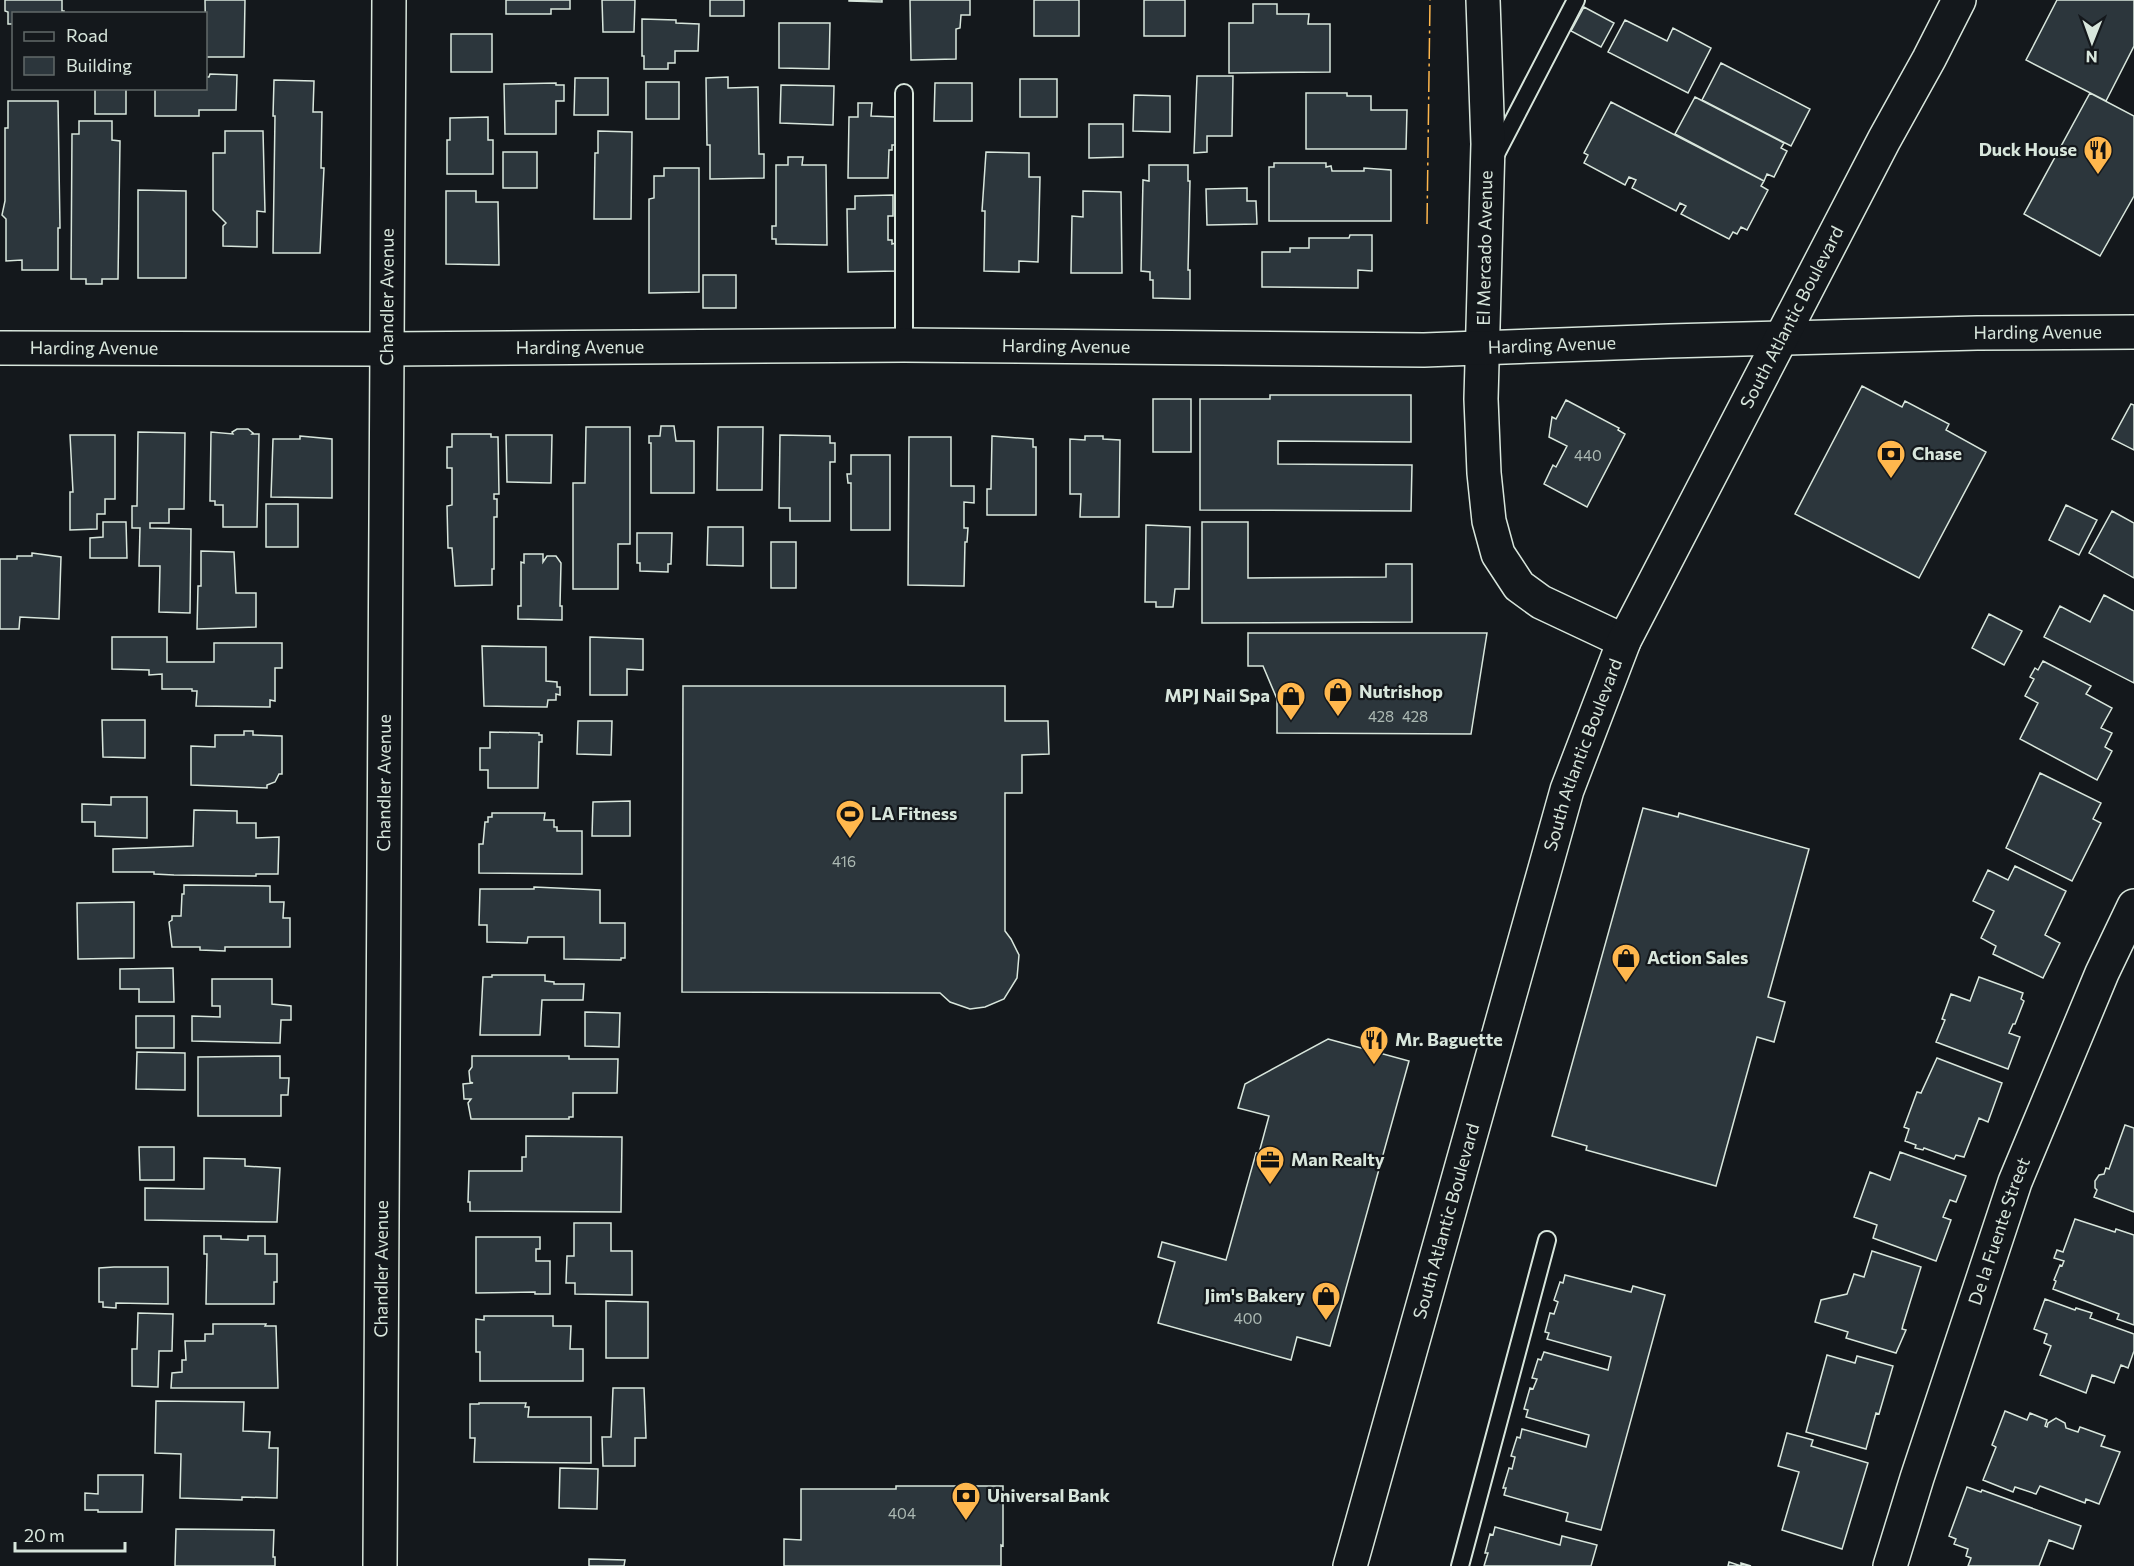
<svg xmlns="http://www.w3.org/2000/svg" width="2134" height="1566" font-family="Commissioner,sans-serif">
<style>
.building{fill:#2c363c;stroke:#d8e6dc;stroke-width:1.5}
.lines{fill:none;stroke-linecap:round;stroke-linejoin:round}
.lane-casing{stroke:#d8e6dc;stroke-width:20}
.street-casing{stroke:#d8e6dc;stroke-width:36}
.secondary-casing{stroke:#d8e6dc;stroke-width:36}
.primary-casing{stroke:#d8e6dc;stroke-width:36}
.lane{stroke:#14181c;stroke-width:16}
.street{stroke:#14181c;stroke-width:33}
.secondary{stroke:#14181c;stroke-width:33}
.primary{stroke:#14181c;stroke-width:33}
.power{stroke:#ffb74d;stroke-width:1.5;stroke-dasharray:21 4.5 3 4.5;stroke-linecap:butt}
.labels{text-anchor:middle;stroke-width:4.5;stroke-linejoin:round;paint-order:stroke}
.number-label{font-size:15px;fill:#adbab4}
.poi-label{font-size:18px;font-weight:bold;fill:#d8e6dc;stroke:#14181c;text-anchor:start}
.street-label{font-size:18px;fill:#d8e6dc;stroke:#14181c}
</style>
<rect width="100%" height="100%" fill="#14181c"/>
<path class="building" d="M5,0H62V11H64V14H14V24H8V12L5,11Z
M205,0H245L244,57H206Z
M506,0H570V9H551V14H506Z
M602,0H635L634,32H603Z
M710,0H744V16H710Z
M849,0H882V2L849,1Z
M910,0H970V15H961L960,28L956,29V59L911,60Z
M1034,0H1079V36H1034Z
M1144,0H1185V36H1144Z
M2057,0H2134V46L2106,101L2026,60Z
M1253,4H1277V14H1309L1308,24H1330V72L1229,73V23H1253Z
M1584,7L1614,23L1601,47L1571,31Z
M642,19L676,20V23L699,24L698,51H675V63H668V69H644V56H642Z
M1625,20L1667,41L1673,28L1711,48L1688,93L1608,52Z
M779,23H830L829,69L779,68Z
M451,34H492V72H451Z
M1721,63L1810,109L1791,146L1702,100Z
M210,74L237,75L236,110H199V116H155V88H206V77H209Z
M1197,76H1233L1232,136H1207V152L1194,153Z
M728,77V88L758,87L759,154H764V178L710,179V145H707L706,78Z
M575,78H608V115H574Z
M1020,79H1057V117H1020Z
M274,80L314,81L313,112H322L321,168H324L320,253H273L275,116H273Z
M646,82H679V119H646Z
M556,83V85H564V101H556V134H505L504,84Z
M935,83H972V121H934Z
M781,85L834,86L833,125L780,123Z
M95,88H126V114H95Z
M1306,93H1347V96H1371V110H1407L1406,149H1306Z
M2090,93L2134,116V196L2100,256L2024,214Z
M1134,95L1170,96V132L1133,131Z
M1695,97L1784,143L1781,148L1787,151L1774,177L1767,174L1764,181L1675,134Z
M8,101H58L60,228H58V270H22V260L6,261V219L2,215L5,201V128H8Z
M1611,102L1764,181L1761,186L1768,190L1747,230L1741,227L1737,234L1733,232L1729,239L1681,214L1686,206L1680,203L1676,211L1632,188L1636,180L1629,177L1625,185L1584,163L1588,155L1584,153Z
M858,103H872L871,116L896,117V145H892V150H889L888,178H848L849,117H858Z
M488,117V140H493V174H447V140H450V118Z
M79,121H112V140L120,141L118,279H102V284H86V279H71L72,134H79Z
M1089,124H1123V157L1089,158Z
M225,131H263L265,212L257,211V247L223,246V226L226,223L213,210V153H225Z
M598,131L632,132L631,219H594L595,153H598Z
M503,152H537V188H503Z
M986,152L1029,153V177H1040L1038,262L1019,261V272L984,271L985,211H982Z
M788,157H803L802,165H826L827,245L776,244V239H772V226H776V165H788Z
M1274,163H1326V167L1331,166L1332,171H1364V168L1391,170V221H1269V167H1274Z
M1149,165H1188V181H1190L1188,270H1190V299L1153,298V280H1150V272L1141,271L1143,180L1149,181Z
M664,168H699V292L649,293V199L654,198V176H664Z
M1247,188V201H1256L1257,224L1207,225L1206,189Z
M138,190L186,191V278H138Z
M446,191H476V202H498L499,265L446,264Z
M1083,191L1121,192L1122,273H1071L1072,216L1083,217Z
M893,195V216H888V240H892V244L896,243V271L848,272L847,209H855V196Z
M1350,235H1372V271L1358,270V288L1262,287V252H1290V248H1309V238H1349Z
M703,275H736V308H703Z
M1862,386L1902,407L1905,401L1949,424L1946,430L1986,452L1919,578L1795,514Z
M1270,395H1411V442L1278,441V464L1412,465L1411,511L1200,510V399H1270Z
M1153,399H1191V452H1153Z
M1566,400L1619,428L1618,430L1625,434L1587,507L1544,484L1553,465L1556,467L1567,446L1549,437L1552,417L1556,419Z
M2131,404L2134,405V450L2112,439Z
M661,426H674L676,441H694V493H651V443H649V436H660Z
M586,427H630V544H618V589H573V483H585Z
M718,427H763L762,490H717Z
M237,429H248L253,433L252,434H259L257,527H223V505H215V501H210L211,432L233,434L232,432Z
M138,432L185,433L184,509H169V523H150V528L191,529L190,613L159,612L160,566H139L140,528H132V506H137Z
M452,434H491V437H498L499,494H494V499H497V517H494V569H492V585L455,586L452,548H448L447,506L452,505V468H447V447H452Z
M70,435H115V499H105V514H97V529L70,530V492H73Z
M506,435H552L551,483L507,482Z
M780,435L830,436V443H835V462H830V521H790V508H779Z
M300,436L332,439V498L271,497L273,439H300Z
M992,436L1033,439V447H1036V515H987V489H991Z
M1085,436H1103V439L1120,440L1119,517H1080L1081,494H1070V439L1085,440Z
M909,437H951V486H974V503L964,502V528H968L967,542H965L964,586L908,585Z
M851,455H890V530H851V483H848L847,474H851Z
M266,504H298V547H266Z
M2066,505L2097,520L2079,555L2049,540Z
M2112,511L2134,523V578L2089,553Z
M103,522H126L127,558H90V538L103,537Z
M1202,522H1248V578L1386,577V564H1412V622L1202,623Z
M1146,525L1190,527L1189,589H1175L1173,607H1156V602H1145Z
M708,527H743V566L707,565Z
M637,533H672L671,564H668V572L640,571V563H637Z
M771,542H796V588H771Z
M201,551L234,552L236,593H256V627L197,629L198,586H201Z
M32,553L61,557L59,619L20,617L19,629H0V559H17V556H32Z
M524,554H543V562L547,556H556L561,563L560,606H562V620L518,619V606H521V562L524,563Z
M2104,595L2134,611V683L2044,637L2060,606L2090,622Z
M1989,614L2022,631L2004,665L1972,648Z
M1248,633H1487L1471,734L1277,733V699L1263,666H1248Z
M112,637H167V662H214V643H282V668H275V701L270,700V707L196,706L197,691H192V689H162V674L149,675V670L112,669Z
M590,637L643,639V670L627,669V695H590Z
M482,646L546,647V681L557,682V687H560V695L556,694V700H548L547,707L484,706Z
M2043,661L2091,686L2086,694L2112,708L2101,728L2112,733L2105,747L2112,751L2097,780L2020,739L2038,703L2025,696L2034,679L2030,677L2035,668L2038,670Z
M683,686H1005V721H1048L1049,754L1022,755V793H1005V931L1011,939L1019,955L1017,978L1004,999L985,1007L970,1009L950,1002L940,993L682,992Z
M102,720H145V758L103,757Z
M578,721H612L611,755L577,754Z
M244,731H253V735L282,736V774H279L275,782L267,785V788L191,785V746L215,747V735H244Z
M490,732L539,733V735H542V742H539L538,788H488V770H480V748H490Z
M2040,773L2101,803L2093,819L2101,823L2072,881L2006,848Z
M111,797H147V838L95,836V822H82V804L111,805Z
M630,801V836H592L593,802Z
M1643,808L1678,817L1679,813L1809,849L1768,997L1785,1002L1774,1042L1757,1037L1716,1186L1586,1150L1587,1146L1552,1136Z
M194,810L237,811V823H256V838L279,837L278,874H256V876L174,875L154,874V872H113V849L193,846Z
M492,813H545L544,820H554V827H557V831H582V874L479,873V844H483L485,822H488V817H492Z
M2015,866L2066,891L2045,935L2060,943L2043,978L1993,954L1996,946L1981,938L1994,911L1973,901L1988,870L2008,880Z
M184,885L270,886V902H284L283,918H290V947H225V951L200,950V947H172L169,922L172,920V916H181L182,894H184Z
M534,887L600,890V923H625V958H621V960L564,959V937H528L527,943L487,942V925H479L480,889H534Z
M134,902V958L78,959L77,903Z
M173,968L174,1002H139V989H120V969Z
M492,975H545V981L554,982V984H584L583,1000H542L540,1035H480L483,977H492Z
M1979,977L2023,993L2021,999L2024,1001L2015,1024H2013L2009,1033L2020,1037L2008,1069L1936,1042L1945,1020L1942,1019L1951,994L1970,1001Z
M212,979H272V1004L291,1006V1020H281L280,1043L192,1041V1016L220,1017V1006H212Z
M585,1012L620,1013L619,1047L585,1046Z
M136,1016H174V1048H136Z
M1328,1039L1409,1061L1330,1346L1297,1337L1291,1360L1158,1323L1175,1262L1158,1257L1162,1242L1226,1260L1256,1153H1259L1269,1116L1238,1108L1245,1084Z
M137,1052L185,1053V1090L136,1089Z
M280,1056V1078H289L288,1095H281V1116H198V1057Z
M472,1056H569V1059H618L617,1093H573V1117H569V1119H471L468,1103L471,1099H464L463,1084L473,1083L470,1082L469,1071L472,1067Z
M1937,1058L2002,1083L1988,1122L1979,1118L1964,1157L1956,1155L1954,1159L1924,1148L1923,1150L1915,1148L1916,1145L1905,1141L1909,1129L1904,1127L1917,1092L1921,1093Z
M2125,1125L2134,1128V1212L2094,1197L2097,1190L2095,1188V1181L2099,1175L2104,1174L2106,1168L2109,1169Z
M526,1136L622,1137L621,1212L470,1211V1202H468L469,1171H522V1157H526Z
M139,1147H174V1180H140Z
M1900,1152L1966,1176L1956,1202L1950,1200L1943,1217L1951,1220L1936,1261L1873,1238L1877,1225L1854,1217L1870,1172L1890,1180Z
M204,1158L245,1159V1166L280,1168L277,1222L145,1220V1188L204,1189Z
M2075,1219L2115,1232L2116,1229L2134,1235V1325L2117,1319L2119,1314L2053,1289L2056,1281L2054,1280L2060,1265L2062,1266L2064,1261L2054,1258L2057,1250L2063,1252Z
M574,1223H611V1251H632V1295L575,1294V1283H566L567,1256H574Z
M204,1236H221V1239L248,1240V1236H265V1254H277V1282H274V1304H206L207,1254H204Z
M476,1237H540V1249H536V1261H550V1294H535V1292L476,1293Z
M1872,1251L1921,1267L1903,1325L1902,1329L1906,1330L1896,1353L1846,1338L1848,1332L1815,1322L1821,1300L1847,1294L1854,1274L1864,1277Z
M114,1267H168V1304L116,1303V1308L103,1307V1302H99V1268Z
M1565,1275L1631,1292L1633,1286L1665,1295L1601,1530L1566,1521L1568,1513L1504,1495L1506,1488H1503L1509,1468L1512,1469L1515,1457L1511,1456L1517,1437L1520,1438L1522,1429L1586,1447L1589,1435L1526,1417L1528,1410L1524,1409L1530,1388L1533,1389L1537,1379L1532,1378L1538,1359L1541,1360L1544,1352L1608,1370L1611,1357L1547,1339L1549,1333L1545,1332L1550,1313L1554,1314L1558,1302L1554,1300L1560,1282L1563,1283Z
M2045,1299L2075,1310L2076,1308L2092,1313L2090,1318L2134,1334V1351L2128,1368L2121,1365L2114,1383L2092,1375L2086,1393L2040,1375L2051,1346L2044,1343L2047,1334L2034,1329Z
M606,1301L648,1302V1358H606Z
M138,1313L173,1314L172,1351H159L158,1387L132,1386V1349H137Z
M484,1316H553V1326H571L570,1349H583V1381H480V1352H476V1319L484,1320Z
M213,1324H266L265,1326H276L278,1388H171L172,1373L182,1372V1360H186L185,1341H205V1334H213Z
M1827,1355L1855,1363L1857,1356L1893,1366L1879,1414L1876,1413L1866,1449L1806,1432Z
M613,1388H644L646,1438H635V1466H603L602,1437H611Z
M156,1401L244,1402L243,1431L270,1432L269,1448H278L277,1498L242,1497V1500L180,1498L181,1454L155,1453Z
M479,1403H526L525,1407H529L528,1417H591V1463L474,1462L475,1438H470V1404H479Z
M2005,1411L2027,1420L2030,1413L2047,1420L2045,1426L2047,1427L2048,1423L2056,1418L2065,1423L2066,1428L2078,1432L2080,1427L2105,1436L2101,1446L2120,1452L2099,1504L2086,1499L2085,1503L2040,1486L2036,1494L2015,1487L2013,1492L1983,1480L1996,1447L1992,1445Z
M1787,1433L1813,1440L1811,1446L1868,1463L1842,1549L1782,1530L1799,1472L1778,1466Z
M560,1468L598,1469L597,1509L559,1508Z
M98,1475H143L142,1512H98V1510H85V1493L98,1494Z
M896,1486H1003V1546L1001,1545V1566H784V1539L801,1540V1489H896Z
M1967,1487L1981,1492L1982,1490L2081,1526L2073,1549L2049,1540L2039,1566H1968L1971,1558L1966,1556L1968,1549L1954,1544L1956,1539L1949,1536Z
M1495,1527L1560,1545L1562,1536L1597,1545L1591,1566H1484L1488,1553H1485L1490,1534L1493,1535Z
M176,1529L274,1530L273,1557H275V1566H175Z
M589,1559L625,1560L624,1566H589Z
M1729,1562L1741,1566V1563L1751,1566H1728Z"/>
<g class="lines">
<g class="lane-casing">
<path id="lane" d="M1495,156L1576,0
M904,345V93
M1460,1566L1547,1240"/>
</g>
<g class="street-casing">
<g id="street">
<path id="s1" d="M380,1566L389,0"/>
<path id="s2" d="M1890,1566L1917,1478L2015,1182L2102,973L2134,906"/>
</g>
</g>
<g class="secondary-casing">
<g id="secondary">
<path d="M1483,0L1488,144L1481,399L1484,473L1489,521L1498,554L1519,586L1541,602L1624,641"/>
<path id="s3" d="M0,348L388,349L904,345L1424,350L1669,341L1977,333L2134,332"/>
</g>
</g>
<g class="primary-casing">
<g id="primary">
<path id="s4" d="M1350,1566L1567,790L1624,641L1884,140L1929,59L1959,0"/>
</g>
</g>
<use href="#lane" class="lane"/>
<use href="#street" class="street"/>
<use href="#secondary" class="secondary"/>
<use href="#primary" class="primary"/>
<path class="power" d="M1427,224L1430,0"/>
</g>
<defs>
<g id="restaurant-pin" transform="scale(1.5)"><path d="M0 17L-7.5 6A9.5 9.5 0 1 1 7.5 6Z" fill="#ffb74d" stroke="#14181c"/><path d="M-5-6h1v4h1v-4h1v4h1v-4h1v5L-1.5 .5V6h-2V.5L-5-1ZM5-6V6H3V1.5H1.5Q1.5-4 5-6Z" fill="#111"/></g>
<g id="bank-pin" transform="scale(1.5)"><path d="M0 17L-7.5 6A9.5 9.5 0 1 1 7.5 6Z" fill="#ffb74d" stroke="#14181c"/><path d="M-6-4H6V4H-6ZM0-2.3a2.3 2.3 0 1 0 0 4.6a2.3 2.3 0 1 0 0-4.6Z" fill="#111"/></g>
<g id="shop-pin" transform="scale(1.5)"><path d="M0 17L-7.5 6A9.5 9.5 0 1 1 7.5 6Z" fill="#ffb74d" stroke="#14181c"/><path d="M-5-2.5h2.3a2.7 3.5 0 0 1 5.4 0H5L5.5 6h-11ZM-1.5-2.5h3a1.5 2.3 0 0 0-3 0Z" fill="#111"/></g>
<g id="stadium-pin" transform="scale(1.5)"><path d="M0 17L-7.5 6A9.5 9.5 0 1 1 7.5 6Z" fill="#ffb74d" stroke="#14181c"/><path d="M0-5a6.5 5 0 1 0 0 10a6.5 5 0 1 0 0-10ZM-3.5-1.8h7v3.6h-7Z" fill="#111"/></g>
<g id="office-pin" transform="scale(1.5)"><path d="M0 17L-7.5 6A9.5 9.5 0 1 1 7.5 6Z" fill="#ffb74d" stroke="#14181c"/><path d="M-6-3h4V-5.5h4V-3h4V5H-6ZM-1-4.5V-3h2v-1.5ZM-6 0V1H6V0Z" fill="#111"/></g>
</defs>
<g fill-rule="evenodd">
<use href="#restaurant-pin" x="2098" y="150"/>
<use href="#bank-pin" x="1891" y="454"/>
<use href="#shop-pin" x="1338" y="692"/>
<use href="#shop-pin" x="1291" y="696"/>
<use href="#stadium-pin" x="850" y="814"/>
<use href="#shop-pin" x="1626" y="958"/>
<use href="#restaurant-pin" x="1374" y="1040"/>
<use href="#office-pin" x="1270" y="1160"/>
<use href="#shop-pin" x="1326" y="1296"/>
<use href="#bank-pin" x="966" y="1496"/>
</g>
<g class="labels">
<g class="number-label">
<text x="1588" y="461">440</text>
<text x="1381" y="722">428</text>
<text x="1415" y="722">428</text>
<text x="844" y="867">416</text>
<text x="1248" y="1324">400</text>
<text x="902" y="1519">404</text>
</g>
<g class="poi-label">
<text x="2077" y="156" text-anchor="end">Duck House</text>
<text x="1912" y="460">Chase</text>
<text x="1359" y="698">Nutrishop</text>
<text x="1270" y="702" text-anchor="end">MPJ Nail Spa</text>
<text x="871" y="820">LA Fitness</text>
<text x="1647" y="964">Action Sales</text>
<text x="1395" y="1046">Mr. Baguette</text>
<text x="1291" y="1166">Man Realty</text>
<text x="1305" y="1302" text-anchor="end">Jim's Bakery</text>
<text x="987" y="1502">Universal Bank</text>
</g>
<g class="street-label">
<text transform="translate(1485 248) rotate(-89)" y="6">El Mercado Avenue</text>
<text dy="6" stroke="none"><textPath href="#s1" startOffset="1269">Chandler Avenue</textPath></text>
<text dy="6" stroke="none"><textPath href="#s4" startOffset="1330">South Atlantic Boulevard</textPath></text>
<text dy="6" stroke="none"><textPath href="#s3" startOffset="2038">Harding Avenue</textPath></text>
<text dy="6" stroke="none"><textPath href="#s3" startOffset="1552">Harding Avenue</textPath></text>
<text dy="6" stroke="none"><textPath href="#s3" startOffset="580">Harding Avenue</textPath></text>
<text dy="6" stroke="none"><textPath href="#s3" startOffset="1066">Harding Avenue</textPath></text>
<text dy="6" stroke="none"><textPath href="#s3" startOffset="94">Harding Avenue</textPath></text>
<text dy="6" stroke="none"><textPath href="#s4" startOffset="844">South Atlantic Boulevard</textPath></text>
<text dy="6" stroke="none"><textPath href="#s1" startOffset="783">Chandler Avenue</textPath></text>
<text dy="6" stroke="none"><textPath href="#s4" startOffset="358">South Atlantic Boulevard</textPath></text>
<text dy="6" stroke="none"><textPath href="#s2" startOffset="352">De la Fuente Street</textPath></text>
<text dy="6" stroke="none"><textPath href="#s1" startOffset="297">Chandler Avenue</textPath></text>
</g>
</g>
<rect x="12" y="12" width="195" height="78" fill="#14181c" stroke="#626a69" stroke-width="1.5"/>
<rect x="24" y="32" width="30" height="9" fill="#14181c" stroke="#626a69" stroke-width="1.5"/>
<text x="66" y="42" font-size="18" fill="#d8e6dc">Road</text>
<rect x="24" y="57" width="30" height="18" fill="#2c363c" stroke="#626a69" stroke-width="1.5"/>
<text x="66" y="72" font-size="18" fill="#d8e6dc">Building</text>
<g transform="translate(2092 42) rotate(181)" stroke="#14181c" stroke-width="4.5" paint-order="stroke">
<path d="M0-4.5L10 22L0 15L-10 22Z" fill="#d8e6dc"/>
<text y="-9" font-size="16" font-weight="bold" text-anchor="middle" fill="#d8e6dc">N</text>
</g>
<path d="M15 1542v9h110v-9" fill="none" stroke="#d8e6dc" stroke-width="3"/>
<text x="24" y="1542" font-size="18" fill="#d8e6dc" stroke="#14181c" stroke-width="4.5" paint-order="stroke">20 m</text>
</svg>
